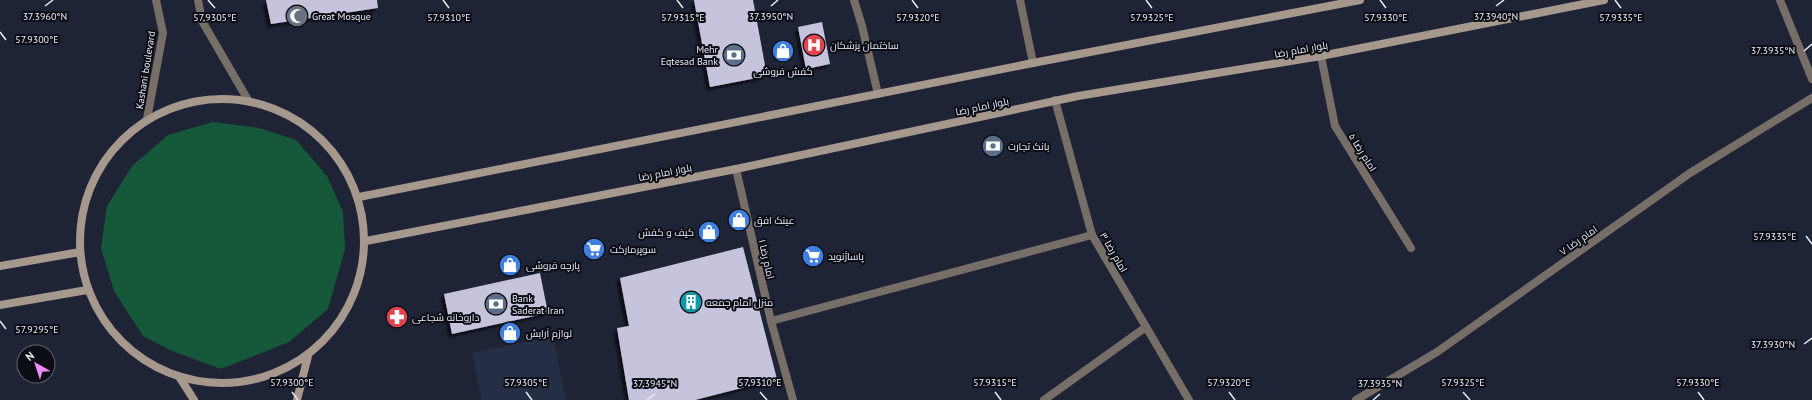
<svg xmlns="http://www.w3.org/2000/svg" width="1812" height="400" font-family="'PT Sans',Cairo,sans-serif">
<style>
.built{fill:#262e45}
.green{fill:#15593a}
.building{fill:#c6c4dc;filter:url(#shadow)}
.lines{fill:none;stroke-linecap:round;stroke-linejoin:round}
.service{stroke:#776e68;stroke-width:8}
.minor{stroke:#776e68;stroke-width:8}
.tertiary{stroke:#776e68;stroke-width:8}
.secondary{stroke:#a7988e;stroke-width:8}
.ticks{fill:none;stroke:#e7ebf7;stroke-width:1.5}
.labels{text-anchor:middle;stroke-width:4;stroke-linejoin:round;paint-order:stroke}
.poi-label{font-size:10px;fill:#e7ebf7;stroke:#0b0e15;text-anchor:start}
.street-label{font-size:10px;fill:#e7ebf7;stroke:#0b0e15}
.ticks-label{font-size:10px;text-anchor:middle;fill:#e7ebf7;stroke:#0b0e15;stroke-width:4;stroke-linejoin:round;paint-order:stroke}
</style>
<defs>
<filter id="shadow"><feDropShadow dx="-3.5" dy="3.5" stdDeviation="1" flood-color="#0009"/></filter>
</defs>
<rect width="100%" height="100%" fill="#1e2435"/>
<path class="built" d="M553,336L566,400H482L472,353Z"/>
<path class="green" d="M213,122L259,128L296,140L327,176L343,212L345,249L328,309L289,342L221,369L170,350L143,336L114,291L101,248L107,206L132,166L168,135Z"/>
<path class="building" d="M266,0H377L378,8L271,24Z
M694,0H753L767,76L710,87Z
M822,22L830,64L806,69L798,27Z
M743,247L777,379L695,400H629L617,328L629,326L620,278Z
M540,273L548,313L452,334L444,294Z"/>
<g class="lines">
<path class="service" d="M854,0L862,26L878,94
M1321,56L1335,126L1411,248
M771,321L1092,235"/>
<path class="minor" d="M1020,0L1033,63
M1780,0L1812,79
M1055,100L1092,235L1189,400
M736,169L771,321L793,400
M1044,400L1146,327
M1356,400L1437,352L1690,173L1812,98"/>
<path class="tertiary" d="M198,0L202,21L248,100
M147,119L163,33L156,0"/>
<path class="secondary" d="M80 241a142 142 0 1 1 284 0a142 142 0 1 1-284 0Z
M359,197L1033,63L1360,0
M366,241L736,169L1078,96L1321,56L1604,0
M0,266L80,252
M0,305L87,290
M180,378L194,400
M297,400L308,356"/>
</g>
<path class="ticks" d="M208,0L215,8M443,0L449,8M677,0L683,8M912,0L918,8M1146,0L1152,8M1380,0L1386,8M1615,0L1621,8M45,6L53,0M771,6L778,0M1496,6L1504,0M0,32L6,40M1804,51L1812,44M1806,236L1812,244M0,321L6,329M1804,344L1812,338M292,392L298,400M526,392L532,400M760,392L767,400M995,392L1001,400M1229,392L1235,400M1463,392L1470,400M1698,392L1704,400M647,400L655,394M1373,400L1380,394"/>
<defs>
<g id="mosque-disc" transform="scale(1.15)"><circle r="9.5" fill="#6b7280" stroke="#0b0e15"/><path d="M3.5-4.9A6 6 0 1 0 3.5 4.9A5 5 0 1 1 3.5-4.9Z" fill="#fff"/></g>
<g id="hospital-disc" transform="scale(1.15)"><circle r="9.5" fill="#e0444e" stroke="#0b0e15"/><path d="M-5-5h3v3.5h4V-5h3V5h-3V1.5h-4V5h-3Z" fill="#fff"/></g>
<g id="shop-disc" transform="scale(1.15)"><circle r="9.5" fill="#3f7fe0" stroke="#0b0e15"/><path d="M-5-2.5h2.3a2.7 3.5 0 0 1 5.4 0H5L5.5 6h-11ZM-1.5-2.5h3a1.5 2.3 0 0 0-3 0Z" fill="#fff"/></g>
<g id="bank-disc" transform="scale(1.15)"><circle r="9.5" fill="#5c6f8a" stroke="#0b0e15"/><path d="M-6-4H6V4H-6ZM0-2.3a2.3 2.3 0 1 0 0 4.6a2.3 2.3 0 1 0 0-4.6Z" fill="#fff"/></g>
<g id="supermarket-disc" transform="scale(1.15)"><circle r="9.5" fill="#3f7fe0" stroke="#0b0e15"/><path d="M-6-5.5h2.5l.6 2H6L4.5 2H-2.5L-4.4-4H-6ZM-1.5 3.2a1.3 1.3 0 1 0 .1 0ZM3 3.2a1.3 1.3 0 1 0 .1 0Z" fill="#fff"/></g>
<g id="building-disc" transform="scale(1.15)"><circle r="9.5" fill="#0f9aa8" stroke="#0b0e15"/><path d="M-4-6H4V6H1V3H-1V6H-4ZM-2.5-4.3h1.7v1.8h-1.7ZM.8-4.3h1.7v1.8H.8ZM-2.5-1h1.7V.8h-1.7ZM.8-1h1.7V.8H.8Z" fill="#fff"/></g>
<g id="pharmacy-disc" transform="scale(1.15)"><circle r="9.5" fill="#e0444e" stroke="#0b0e15"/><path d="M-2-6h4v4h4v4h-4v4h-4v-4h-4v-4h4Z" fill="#fff"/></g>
</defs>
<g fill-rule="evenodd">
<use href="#mosque-disc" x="297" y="16"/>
<use href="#hospital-disc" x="814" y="45"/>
<use href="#shop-disc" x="783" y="51"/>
<use href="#bank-disc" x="734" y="55"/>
<use href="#bank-disc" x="993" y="146"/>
<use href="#shop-disc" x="739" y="220"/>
<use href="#shop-disc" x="709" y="232"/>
<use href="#supermarket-disc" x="594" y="249"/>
<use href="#supermarket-disc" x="813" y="256"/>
<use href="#shop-disc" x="510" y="265"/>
<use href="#building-disc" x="691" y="302"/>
<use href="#bank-disc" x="496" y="304"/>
<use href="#pharmacy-disc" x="397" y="317"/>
<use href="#shop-disc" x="510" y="333"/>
</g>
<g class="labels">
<g class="poi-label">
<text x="312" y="20">Great Mosque</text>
<text x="830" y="49">ساختمان پزشکان</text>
<text x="718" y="53" text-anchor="end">Mehr<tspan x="718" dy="12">Eqtesad Bank</tspan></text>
<text x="783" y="75" text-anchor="middle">کفش فروشی</text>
<text x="1008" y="150">بانک تجارت</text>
<text x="754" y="224">عینک افق</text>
<text x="694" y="236" text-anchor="end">کیف و کفش</text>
<text x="610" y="253">سوپرمارکت</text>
<text x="828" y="260">پاساژنوید</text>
<text x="526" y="269">پارچه فروشی</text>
<text x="512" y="302">Bank<tspan x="512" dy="12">Saderat Iran</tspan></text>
<text x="706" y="306">منزل امام جمعه</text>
<text x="412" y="321">داروخانه شجاعی</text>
<text x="526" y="337">لوازم آرابش</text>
</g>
<g class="street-label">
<text transform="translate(1301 49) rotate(-10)" y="4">بلوار امام رضا</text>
<text transform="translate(145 70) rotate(-81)" y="4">Kashani boulevard</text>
<text transform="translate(982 106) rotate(-12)" y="4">بلوار امام رضا</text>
<text transform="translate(1363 152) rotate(58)" y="4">امام رضا ۵</text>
<text transform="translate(665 172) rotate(-11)" y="4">بلوار امام رضا</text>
<text transform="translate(1578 240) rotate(-35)" y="4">امام رضا ۷</text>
<text transform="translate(1114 252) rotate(60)" y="4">امام رضا ۳</text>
<text transform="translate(767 259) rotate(77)" y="4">امام رضا ۱</text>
</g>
</g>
<g class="ticks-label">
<text x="45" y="20">37.3960°N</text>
<text x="771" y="20">37.3950°N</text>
<text x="1496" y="20">37.3940°N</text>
<text x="215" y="21">57.9305°E</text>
<text x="449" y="21">57.9310°E</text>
<text x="918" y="21">57.9320°E</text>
<text x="683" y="21">57.9315°E</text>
<text x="1152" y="21">57.9325°E</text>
<text x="1386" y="21">57.9330°E</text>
<text x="1621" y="21">57.9335°E</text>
<text x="37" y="43">57.9300°E</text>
<text x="1773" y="54">37.3935°N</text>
<text x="1775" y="240">57.9335°E</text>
<text x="37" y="333">57.9295°E</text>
<text x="1773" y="348">37.3930°N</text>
<text x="292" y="386">57.9300°E</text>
<text x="526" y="386">57.9305°E</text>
<text x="760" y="386">57.9310°E</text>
<text x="995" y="386">57.9315°E</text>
<text x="1229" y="386">57.9320°E</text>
<text x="1463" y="386">57.9325°E</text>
<text x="1698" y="386">57.9330°E</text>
<text x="655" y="387">37.3945°N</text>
<text x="1380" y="387">37.3935°N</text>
</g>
<g transform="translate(36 364) rotate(321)"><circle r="19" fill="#0b0e15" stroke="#63666f"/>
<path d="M0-3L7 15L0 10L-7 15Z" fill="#f08bf5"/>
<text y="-6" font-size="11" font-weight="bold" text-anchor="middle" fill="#e7ebf7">N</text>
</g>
</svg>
